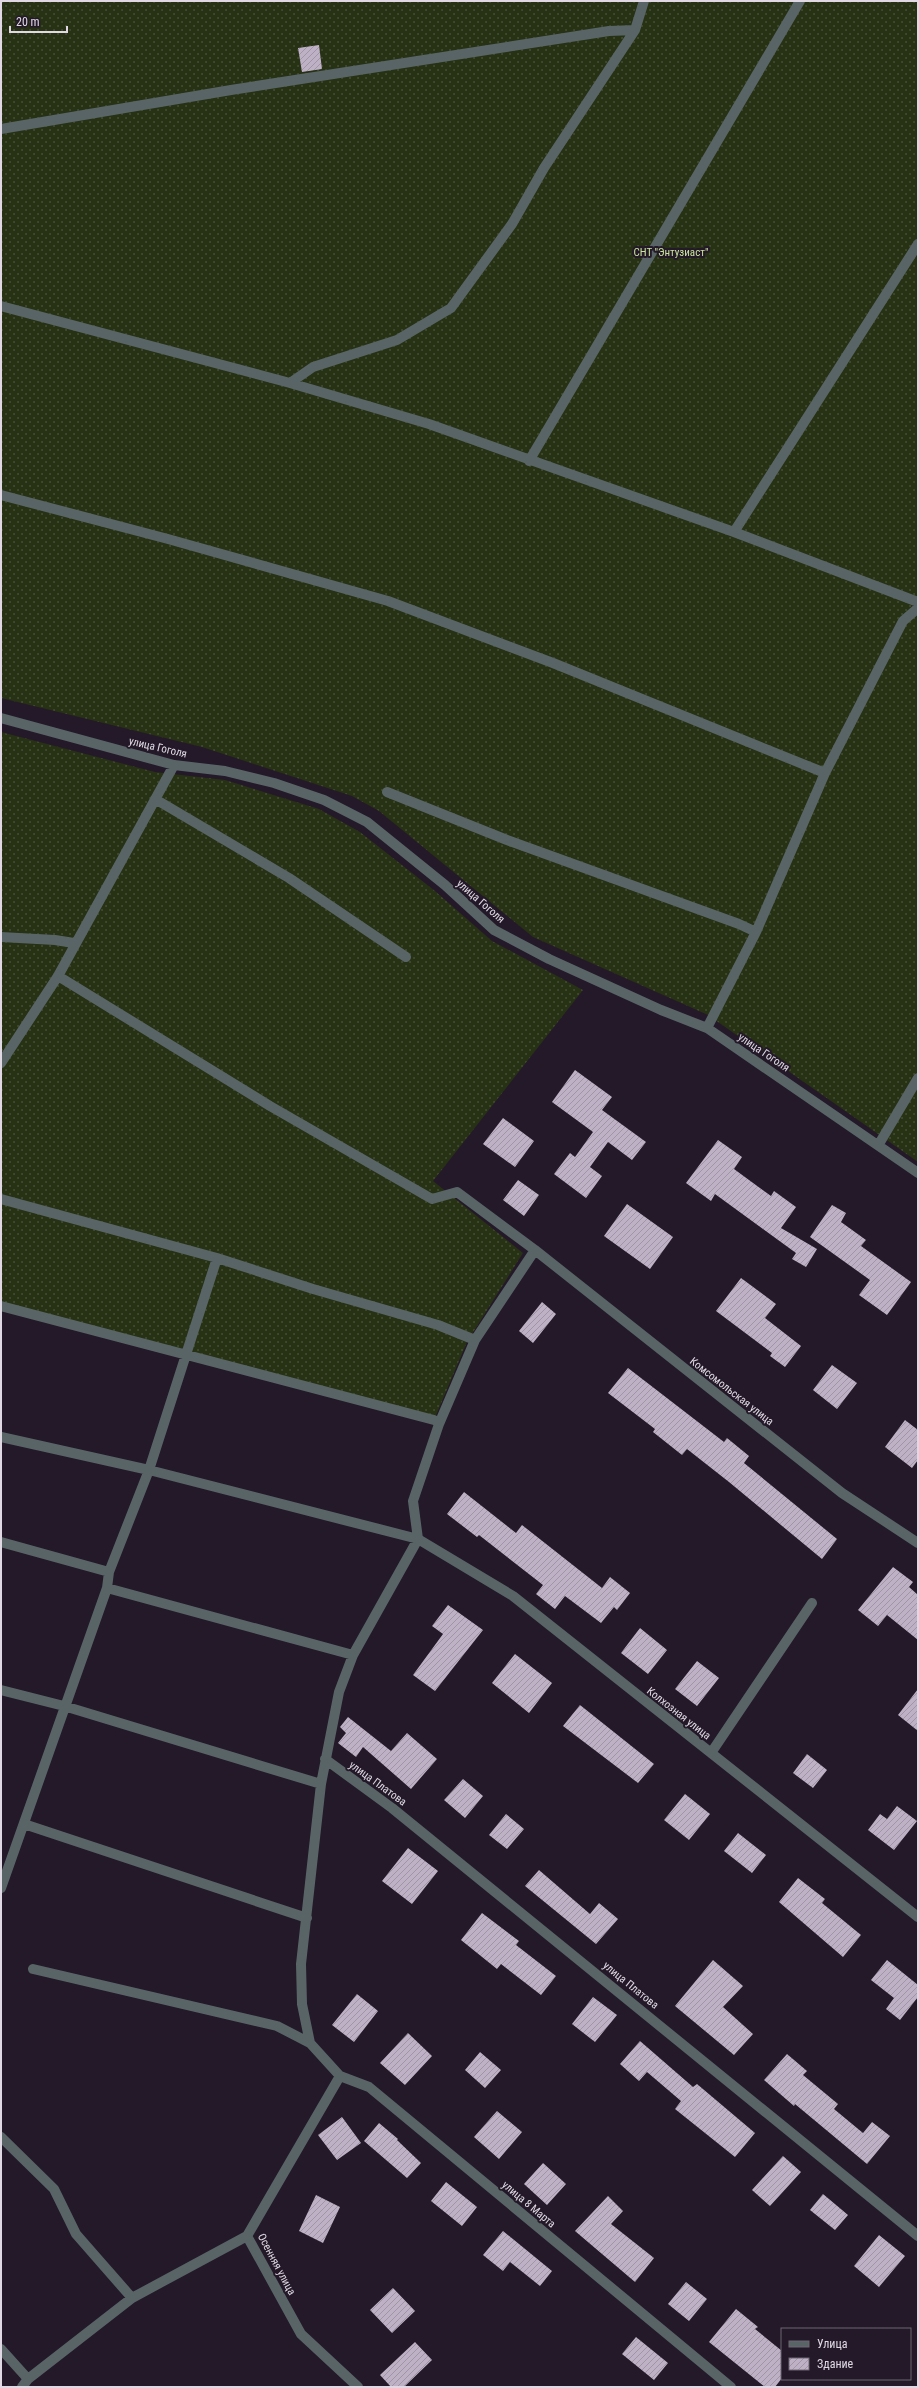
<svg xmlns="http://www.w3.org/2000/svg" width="919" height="2388" font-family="'Roboto Condensed',sans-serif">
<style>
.grass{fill:url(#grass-dots)}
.building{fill:url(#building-hatch)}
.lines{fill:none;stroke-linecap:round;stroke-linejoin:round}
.minor{stroke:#596467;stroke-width:10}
.labels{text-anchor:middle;stroke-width:4;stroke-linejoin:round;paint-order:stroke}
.park-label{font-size:11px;fill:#cae49c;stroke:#231928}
.street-label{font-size:11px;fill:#e0d9e4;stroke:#231928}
</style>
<defs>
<pattern id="grass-dots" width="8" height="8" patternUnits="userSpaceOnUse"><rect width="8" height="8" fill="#273114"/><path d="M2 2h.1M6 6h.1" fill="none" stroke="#464e36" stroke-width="1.8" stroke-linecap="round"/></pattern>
<pattern id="building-hatch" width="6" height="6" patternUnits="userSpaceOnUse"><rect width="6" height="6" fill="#beb1c6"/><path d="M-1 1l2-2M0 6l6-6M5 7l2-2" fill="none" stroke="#9f95a6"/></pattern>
</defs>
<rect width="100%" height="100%" fill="#231928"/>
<path class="grass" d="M1,1H918V1162L708,1015L533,937L379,811L352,796L202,747L1,698Z
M1,732L155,772L225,780L319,809L360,832L435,891L492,941L583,990L433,1181L523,1253L467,1342L434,1420L1,1306Z"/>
<path class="building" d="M319,45L322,69L302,72L298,48Z
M575,1070L612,1097L602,1110L646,1142L632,1160L608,1142L590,1167L602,1176L586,1198L554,1174L570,1153L575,1157L593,1132L552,1102Z
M503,1118L534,1141L515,1167L483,1144Z
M718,1140L742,1157L734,1169L771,1196L774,1191L796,1207L781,1228L817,1249L806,1267L792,1259L796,1253L715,1194L711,1201L686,1183Z
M518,1180L539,1195L524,1216L503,1200Z
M627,1204L673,1237L650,1269L604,1236Z
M832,1205L846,1213L841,1222L866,1240L861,1246L911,1282L887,1315L859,1295L870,1280L810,1237Z
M741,1278L776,1304L765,1318L801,1346L785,1367L770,1356L772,1353L716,1311Z
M542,1302L556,1314L533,1343L519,1331Z
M832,1365L857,1383L837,1409L813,1390Z
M628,1368L724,1442L727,1438L749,1456L744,1463L837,1539L822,1559L729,1482L687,1449L682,1455L653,1432L655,1429L608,1393Z
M905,1420L918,1430V1460L912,1468L885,1447Z
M464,1492L516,1533L522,1525L602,1588L610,1577L630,1593L617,1610L614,1607L601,1623L565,1596L555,1609L536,1594L543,1585L479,1535L477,1537L447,1514Z
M893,1567L913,1582L909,1587L918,1595V1640L887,1615L878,1626L858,1610Z
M448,1605L483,1630L435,1691L413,1675L443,1634L432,1626Z
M640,1628L667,1650L648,1674L621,1653Z
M515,1654L552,1683L529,1713L492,1683Z
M697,1661L719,1678L697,1706L675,1689Z
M918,1689V1731L898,1715Z
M580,1705L654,1764L638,1783L563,1726Z
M348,1717L391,1751L407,1733L437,1759L411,1789L363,1747L356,1757L338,1743L346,1733L340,1727Z
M807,1754L827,1770L813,1788L793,1773Z
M463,1779L483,1796L465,1818L444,1800Z
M685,1794L710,1814L689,1840L664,1820Z
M897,1806L917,1821L894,1850L868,1830L880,1814L887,1819Z
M506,1814L524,1829L507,1849L489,1835Z
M738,1833L766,1855L752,1873L724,1851Z
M408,1848L438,1871L412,1904L382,1881Z
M539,1870L590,1914L599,1903L618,1919L596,1944L525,1886Z
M798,1878L825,1899L822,1903L861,1935L843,1957L779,1902Z
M482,1913L519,1941L516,1945L556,1976L541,1995L501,1964L497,1969L461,1940Z
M713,1960L743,1986L723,2007L753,2034L734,2055L675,2006Z
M887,1960L918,1985V1997L900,2020L886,2009L894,1998L871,1980Z
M357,1994L378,2011L354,2042L332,2025Z
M593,1997L617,2015L595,2042L572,2024Z
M408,2033L432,2056L405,2085L380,2063Z
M640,2041L693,2087L697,2084L755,2133L735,2157L675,2109L681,2101L647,2072L639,2081L620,2064Z
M480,2052L501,2070L485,2088L465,2070Z
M787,2054L807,2071L803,2075L838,2104L834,2109L863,2133L872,2122L890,2136L867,2164L795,2104L794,2106L764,2080Z
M497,2111L522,2132L499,2159L474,2137Z
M342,2117L361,2143L337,2160L318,2135Z
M379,2123L398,2139L397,2140L421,2163L407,2178L364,2141Z
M783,2156L801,2172L770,2206L752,2190Z
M543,2163L566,2184L547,2205L524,2184Z
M446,2182L477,2207L462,2226L431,2201Z
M823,2194L848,2215L835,2230L810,2210Z
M316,2195L340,2207L323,2243L299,2231Z
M608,2196L623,2211L611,2224L654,2258L635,2282L575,2231Z
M503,2231L552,2271L540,2286L510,2262L503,2271L483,2255Z
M879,2235L905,2256L879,2287L854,2266Z
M686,2282L707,2299L689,2321L668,2304Z
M393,2288L415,2311L392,2333L370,2310Z
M736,2309L758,2327L755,2329L782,2351V2378L775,2387H765L709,2342Z
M636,2337L668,2363L654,2380L622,2354Z
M415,2342L432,2360L404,2387H391L380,2375Z"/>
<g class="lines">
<path class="minor" d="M1,129L231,90L609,31L635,30
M1,306L290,383L429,424L734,532L918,602
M290,383L313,367L397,340L451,308L512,224L544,168L635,30L644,1
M529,461L800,1
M1,495L168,539L388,601L553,663L825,773
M734,532L918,244
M1,718L174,765L225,771L274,783L324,800L367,822L445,885L494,930L549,959L661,1010L707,1028L918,1173
M387,792L507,840L739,924L756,932
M155,799L289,878L406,957
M1,937L55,940L74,943
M58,976L270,1106L432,1199L457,1192L535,1250L842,1493L918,1543
M707,1028L756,932L825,773L903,621L918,608
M1,1063L58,976L174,765
M879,1144L918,1078
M1,1199L217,1258L313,1289L438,1325L475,1340
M1,1306L434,1420
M1,1437L149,1470L418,1539L513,1596L918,1917
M1,1542L109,1572
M107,1588L353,1655
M1,1690L64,1706L321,1784
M711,1753L812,1603
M325,1759L392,1808L918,2236
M24,1824L307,1918
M1,1888L107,1588L109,1572L149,1470L217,1258
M33,1969L277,2026L310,2043L340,2076L369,2087L731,2387
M310,2043L302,2004L301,1964L321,1784L339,1692L353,1655L418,1539L413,1501L439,1424L475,1340L535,1250
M340,2076L247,2236L301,2334L358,2387
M1,2137L54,2189L76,2234L132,2298
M1,2349L28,2379
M22,2387L28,2379L132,2298L247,2236"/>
</g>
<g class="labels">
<g class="park-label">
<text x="671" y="256">СНТ "Энтузиаст"</text>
</g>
<g class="street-label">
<text transform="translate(158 747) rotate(13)" y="4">улица Гоголя</text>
<text transform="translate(481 901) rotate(41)" y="4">улица Гоголя</text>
<text transform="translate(764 1052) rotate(34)" y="4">улица Гоголя</text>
<text transform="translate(732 1391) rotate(38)" y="4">Комсомольская улица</text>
<text transform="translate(679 1713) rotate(38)" y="4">Колхозная улица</text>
<text transform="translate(378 1783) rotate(36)" y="4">улица Платова</text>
<text transform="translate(631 1985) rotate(39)" y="4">улица Платова</text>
<text transform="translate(529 2204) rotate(40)" y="4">улица 8 Марта</text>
<text transform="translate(277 2264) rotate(62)" y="4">Осенняя улица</text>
</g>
</g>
<rect width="919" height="2388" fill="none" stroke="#e0d9e4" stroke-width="4"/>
<rect x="781" y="2328" width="130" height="52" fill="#231928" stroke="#6f6673"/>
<rect x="789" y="2341" width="20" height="6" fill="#596467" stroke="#6f6673"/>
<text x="817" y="2348" font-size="12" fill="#e0d9e4">Улица</text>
<rect x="789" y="2358" width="20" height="12" fill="url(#building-hatch)" stroke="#6f6673"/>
<text x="817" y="2368" font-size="12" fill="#e0d9e4">Здание</text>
<path d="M10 26v6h57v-6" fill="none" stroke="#e0d9e4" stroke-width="2"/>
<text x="16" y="26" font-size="12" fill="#e0d9e4" stroke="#231928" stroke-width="3" paint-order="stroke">20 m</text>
</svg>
